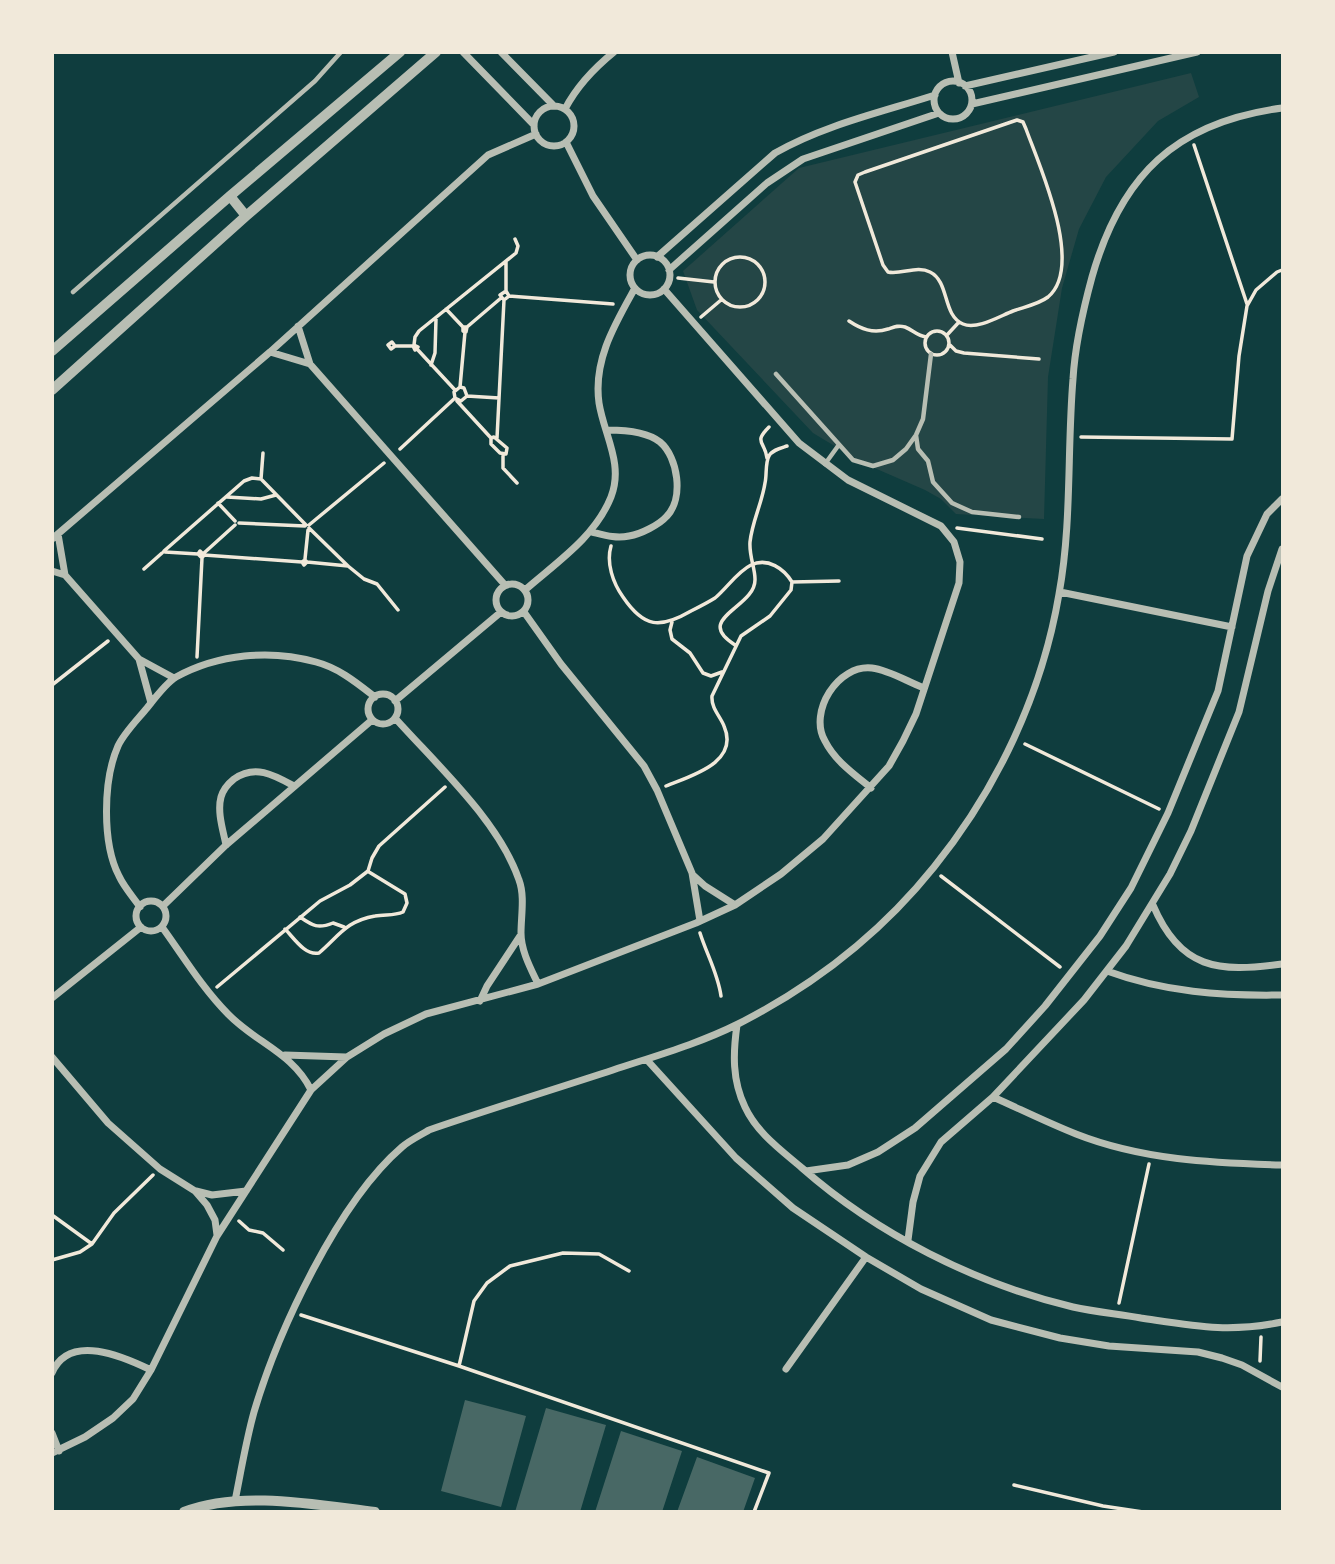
<svg xmlns="http://www.w3.org/2000/svg" width="1335" height="1564" font-family="Figtree,sans-serif">
<style>
.green{fill:#244646}
.building{fill:#486865}
.lines{fill:none;stroke-linecap:round;stroke-linejoin:round}
.path{stroke:#f1e9da;stroke-width:3.5}
.service{stroke:#b8beb3;stroke-width:4.5}
.minor{stroke:#b8beb3;stroke-width:7}
.tertiary{stroke:#b8beb3;stroke-width:10}
</style>
<rect width="100%" height="100%" fill="#0f3d3e"/>
<path class="green" d="M1191,73L1199,97L1158,121L1106,177L1079,229L1062,288L1048,377L1044,519L956,514L941,499L925,490L863,463L813,433L697,310L683,271L799,168Z"/>
<path class="building" d="M465,1400L526,1416L501,1507L441,1491Z
M546,1408L606,1425L580,1512H515Z
M621,1431L682,1451L662,1512H595Z
M697,1457L755,1478L743,1512H677Z"/>
<g class="lines">
<path class="path" d="M1017,120L1023,122L1026,129C1039,165 1085,266 1048,297C1039,304 1024,307 1013,311C1000,316 977,330 963,324C942,315 950,282 930,272C917,265 901,275 888,272L883,265L855,182L858,175L865,172Z
M1194,145L1247,304
M715 282a25 25 0 1 1 50 0a25 25 0 1 1-50 0Z
M506,262V291
M678,278L714,282
M509,296L506,291L500,295L504,300L509,296L613,304
M446,309L463,327
M701,317L721,300
M849,321C861,329 873,334 888,329C894,327 898,325 905,327C913,330 917,336 926,337
M463,327H467L466,332L463,331Z
M467,327L501,298
M925 343a12 12 0 1 1 24 0a12 12 0 1 1-24 0Z
M947,335L959,322
M414,345L415,337L419,331L516,253L518,246L515,239
M414,345L418,347L415,350L413,346Z
M950,345L956,351L964,353L1039,359
M395,346L392,342L388,345L391,349L395,346H413
M417,349L455,390
M431,365L435,353L436,319
M460,387L465,332
M467,396L464,388L460,387L454,392L455,398L461,401L467,396L499,398
M457,401L491,438
M494,437L507,448L506,454L500,453L491,444V438Z
M1081,437L1232,439L1239,356L1247,306L1256,290L1277,272L1282,270
M497,438L504,300
M400,449L455,398
M503,454V468L517,483
M767,458C765,441 753,443 769,427
M261,479L263,453
M227,497L261,499L276,495
M218,503L235,521
M239,523L305,526
M309,525L384,463
M309,528L348,566L364,579L377,584L398,610
M957,528L1042,539
M611,546C606,563 613,583 623,597C644,628 660,629 691,611C699,607 707,603 715,598C727,588 737,572 751,565C768,557 784,569 792,582L791,590L770,616L741,636L712,696C711,708 720,716 724,726C740,763 690,776 666,786
M164,551L244,481L252,478L261,479L306,525
M165,552L198,554
M204,553L235,525
M204,555L202,558L198,554L200,551L204,555L302,562
M305,559L308,530
M307,562L305,560L302,562L304,565L307,562L348,566
M144,569L162,553
M792,582L839,581
M672,622L670,630L672,639L690,653L703,673L711,676L722,672
M735,645C692,618 756,608 755,579C755,568 749,556 750,542C752,522 762,503 765,483C767,475 765,463 769,456C772,450 781,448 787,446
M197,657L202,558
M52,685L108,641
M1025,744L1159,809
M941,876L1060,967
M300,917C313,926 318,929 333,923L344,927
M285,929C294,938 305,956 319,953C339,936 346,921 375,916C385,914 394,916 403,912L407,903L405,894L369,872
M700,933C707,955 718,974 721,996
M217,987L320,901L350,885L368,871L372,858L379,846L445,787
M52,1215L92,1244
M239,1221L249,1230L263,1233L283,1250
M52,1260L80,1252L92,1244L114,1213L153,1175
M1119,1303L1149,1164
M301,1315L459,1366L769,1473L754,1512
M1260,1361L1261,1337
M459,1366L474,1301L487,1283L510,1266L563,1253L599,1254L629,1271
M1014,1485L1103,1506L1143,1512"/>
<path class="service" d="M73,292L315,81L341,52
M776,374L853,460L873,466L893,460L906,449L916,435L923,419L931,354
M916,435L918,449L928,461L933,482L952,503L972,512L1019,517
M825,464L838,446"/>
<path class="minor" d="M463,52L534,125
M501,52L554,106
M952,52L959,83
M934 100a19 19 0 1 1 38 0a19 19 0 1 1-38 0Z
M965,86L1114,52
M972,104L1197,52
M534 126a20 20 0 1 1 40 0a20 20 0 1 1-40 0Z
M565,109C577,86 593,69 614,52
M566,142L593,196L637,260
M630 275a20 20 0 1 1 40 0a20 20 0 1 1-40 0Z
M657,257L775,153C824,125 882,112 935,95
M669,270L767,183L803,159L939,113
M298,326L310,364L505,585
M270,352L310,364
M592,532C604,535 616,539 629,536C641,534 659,525 667,516C684,498 678,457 660,442C646,431 624,430 608,430
M58,534L65,575
M52,539L270,352L488,155L536,134
M52,571L65,575L139,659L174,678
M496 600a16 16 0 1 1 32 0a16 16 0 1 1-32 0Z
M525,590C557,562 595,537 611,497C624,464 604,435 599,403C593,360 615,324 635,288
M1060,592L1232,627
M524,612L561,664L644,766L657,790L692,873L700,921
M139,659L151,703
M368 709a15 15 0 1 1 30 0a15 15 0 1 1-30 0Z
M395,701L501,612
M395,718C436,764 499,821 519,880C525,896 521,916 521,933C521,951 531,969 538,984
M871,788C854,774 835,761 825,741C808,712 838,664 872,668C889,670 908,682 924,688
M226,845C223,830 217,812 221,797C223,790 229,783 234,779C255,764 274,775 294,786
M693,875L705,886L735,905
M136 916a15 15 0 1 1 30 0a15 15 0 1 1-30 0Z
M1153,905C1180,969 1218,973 1282,964
M163,906L226,845L372,720
M140,907C133,897 124,887 119,876C102,843 103,780 118,746C124,733 138,719 147,708C155,698 166,683 176,677C218,654 270,649 316,662C339,668 357,683 375,697
M162,927C183,956 203,989 228,1014C256,1043 293,1053 311,1090
M1107,971C1164,992 1221,996 1282,995
M52,998L141,927
M480,1001L487,986L520,936
M737,1025C733,1053 732,1080 745,1107C757,1133 781,1150 802,1168C877,1234 976,1284 1073,1307C1095,1312 1119,1314 1141,1318C1195,1326 1228,1333 1282,1322
M285,1055L346,1057
M52,1057L108,1123L160,1169L195,1191L207,1205L215,1220L217,1235
M647,1060L736,1158L793,1208L866,1257L921,1289L991,1320L1060,1338L1109,1346L1198,1352L1222,1358L1242,1365L1282,1387
M993,1097C1020,1109 1048,1123 1076,1134C1142,1160 1212,1163 1282,1165
M806,1171L848,1165L878,1152L915,1128L1006,1049L1045,1006L1100,936L1131,888L1168,813L1218,691L1247,556L1267,514L1282,499
M196,1191L212,1195L246,1191
M908,1240L913,1202L920,1176L941,1142L993,1097L1084,1000L1126,946L1170,874L1191,831L1239,712L1268,591L1282,549
M786,1369L866,1257
M52,1373C69,1332 124,1357 151,1370
M52,1433L59,1451
M52,1453L85,1437L113,1418L133,1399L151,1370L217,1236L311,1090L347,1057L384,1034L426,1014L538,984L696,923L735,905L781,874L823,839L889,766L903,741L916,714L959,583L960,562L954,542L941,526L848,480L799,443L664,289
M235,1501C241,1471 246,1441 254,1412C278,1331 338,1202 402,1147C410,1140 421,1135 429,1130C490,1109 552,1090 613,1070C655,1056 698,1044 738,1024C813,986 881,933 934,867C997,789 1042,694 1059,594C1072,523 1067,451 1073,379C1075,345 1083,310 1092,277C1121,175 1176,122 1282,108"/>
<path class="tertiary" d="M230,196L246,216
M52,351L230,196L400,52
M52,390L246,216L436,52
M184,1512C240,1490 317,1505 375,1512"/>
</g>
<rect width="1335" height="1564" fill="none" stroke="#f1e9da" stroke-width="108"/>
</svg>
